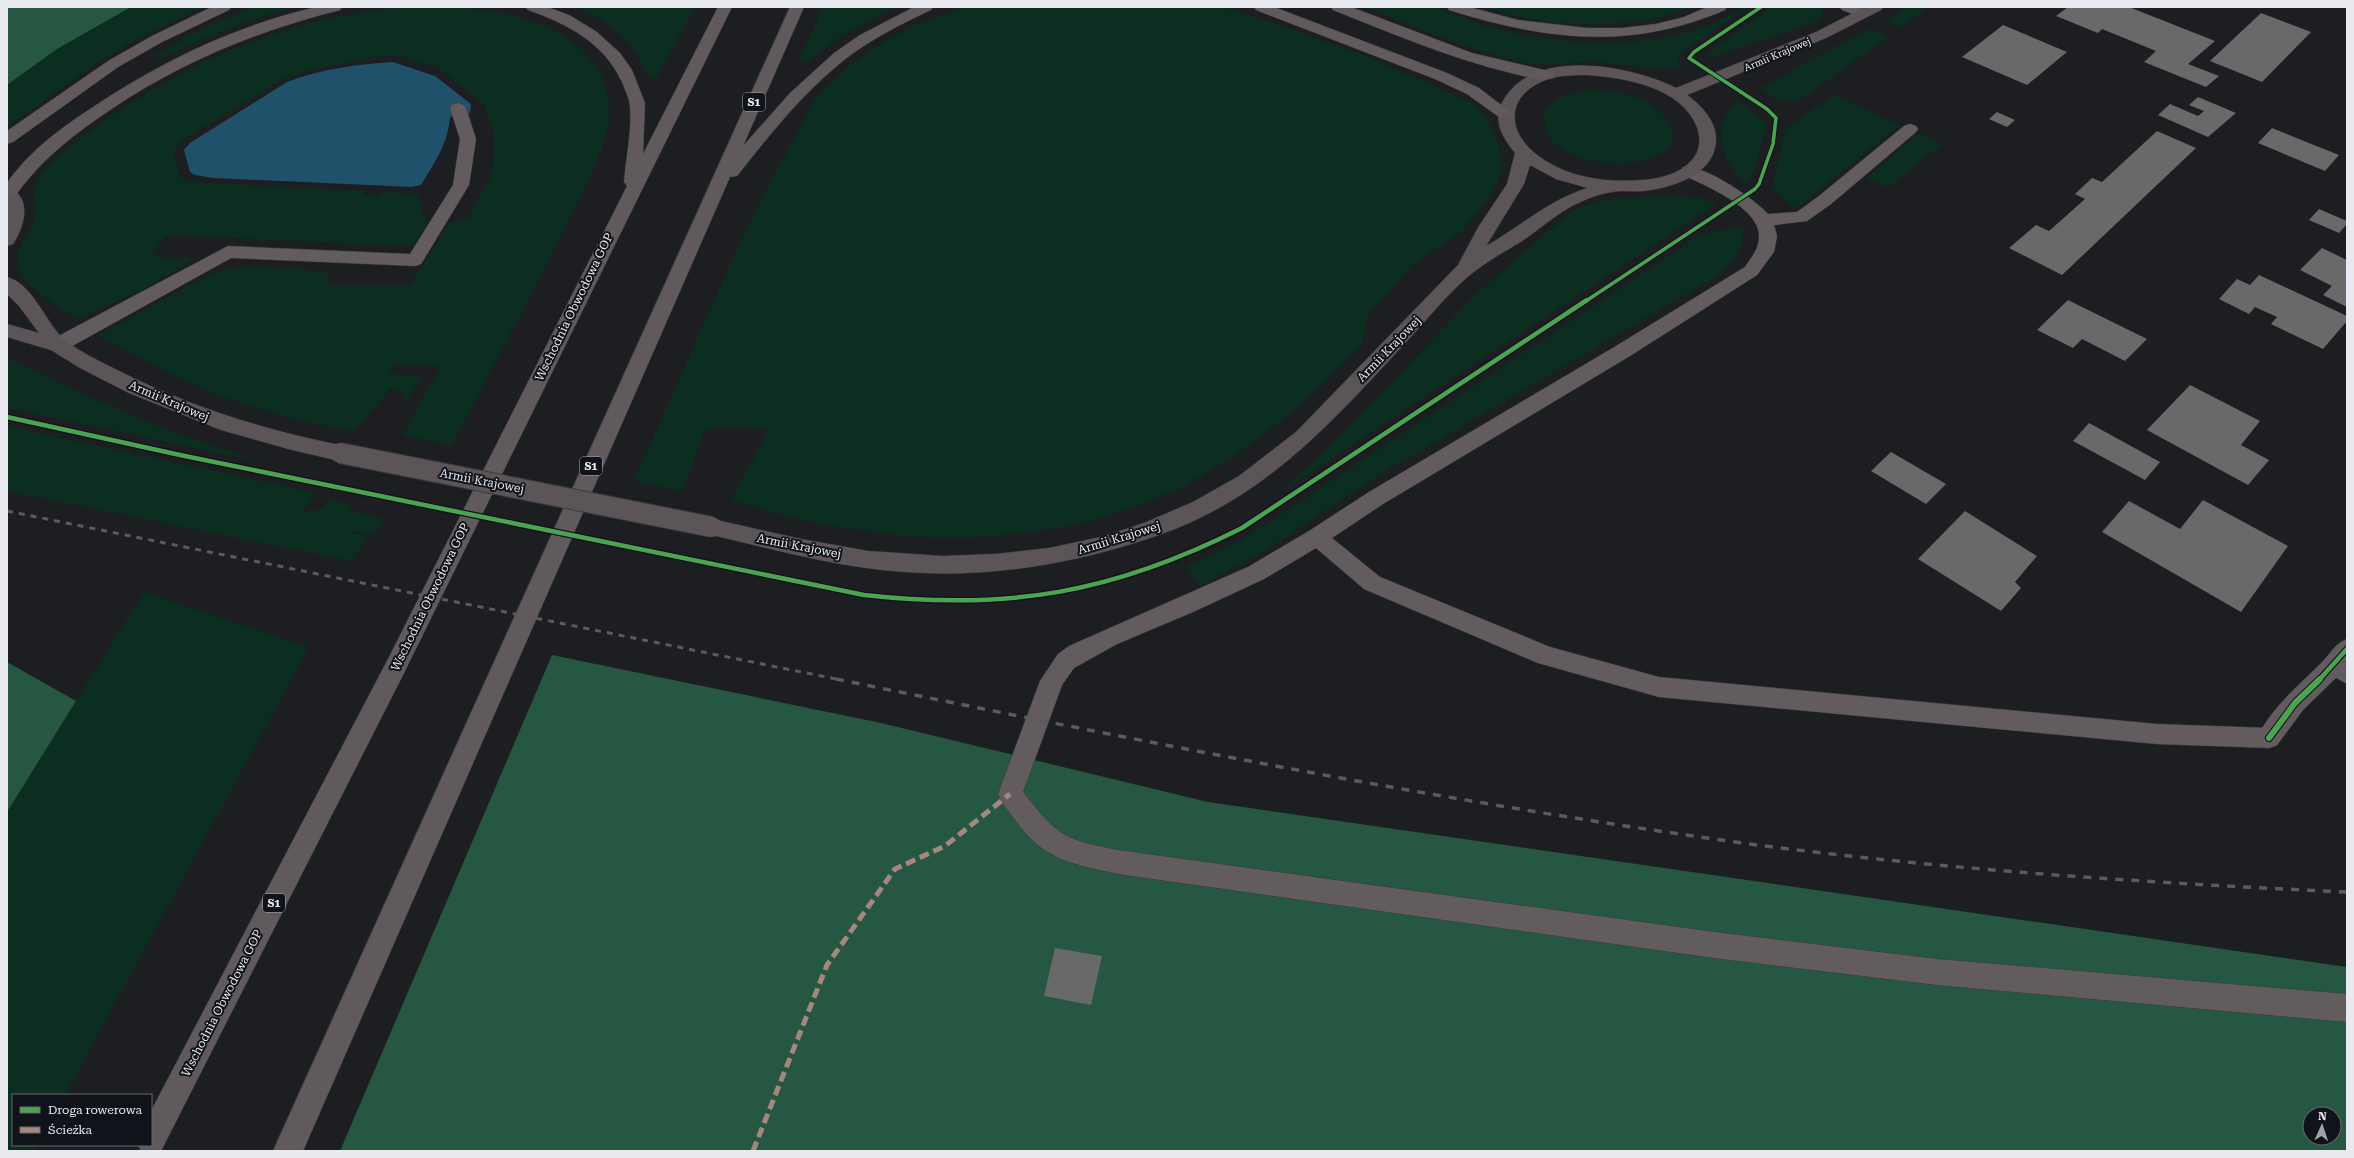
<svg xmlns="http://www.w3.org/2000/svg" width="2354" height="1158" font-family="'Roboto Serif',serif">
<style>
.green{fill:#0b2e21}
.forest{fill:#265743;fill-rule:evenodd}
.water{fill:#1f526a}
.building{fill:#696969}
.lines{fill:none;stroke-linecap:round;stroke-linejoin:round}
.service-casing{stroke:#3a3b3d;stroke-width:1}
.minor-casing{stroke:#3a3b3d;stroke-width:1}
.secondary-casing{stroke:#3a3b3d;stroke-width:1}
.motorway-casing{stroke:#3a3b3d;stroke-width:1}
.service{fill:#635c5e;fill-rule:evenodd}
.minor{fill:#635c5e;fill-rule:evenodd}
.secondary{fill:#5c5558;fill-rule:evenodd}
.motorway{fill:#605a5d;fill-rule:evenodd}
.rail-far1{stroke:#5c5a5c;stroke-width:3;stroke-dasharray:6 6;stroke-linecap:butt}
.rail{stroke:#5c5a5c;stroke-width:3.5;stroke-dasharray:8 8;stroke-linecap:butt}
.secondary-bridge-casing{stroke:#3a3b3d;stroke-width:22;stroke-linecap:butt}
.secondary-bridge{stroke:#5c5558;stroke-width:20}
.quiet{stroke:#a5887d;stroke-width:5;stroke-dasharray:10 5;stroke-linecap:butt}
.cycleway-far2-casing{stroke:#11131a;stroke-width:5.5}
.cycleway-far1-casing{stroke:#11131a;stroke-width:7}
.cycleway-casing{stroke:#11131a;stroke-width:8}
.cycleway-far2{stroke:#4ca352;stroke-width:3.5}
.cycleway-far1{stroke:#4ca352;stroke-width:4.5}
.cycleway{stroke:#4ca352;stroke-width:6}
.labels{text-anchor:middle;stroke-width:4;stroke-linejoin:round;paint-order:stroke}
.far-street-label{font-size:10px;fill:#e9eaef;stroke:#11131a}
.shield{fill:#11131a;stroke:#a8aaaf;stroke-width:1}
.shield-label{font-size:11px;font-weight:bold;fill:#e9eaef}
.street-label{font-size:12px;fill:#e9eaef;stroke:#11131a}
</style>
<rect width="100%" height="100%" fill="#1c1e21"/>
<path class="green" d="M131,7H202L140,37L98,62L7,127V85L57,49Z
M252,7H295C249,19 205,36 163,58L154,55L202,29Z
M405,7C425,7 447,6 468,8C537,15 624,45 607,132C603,149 594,166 587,182C575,207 563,233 550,258C517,320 485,383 452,445L403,436L440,367L395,364L389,374L422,376L406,405L404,394L391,388L353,432C304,421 255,410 209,391C171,376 134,355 98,335L212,273L234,267L303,269L329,273L328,285H411L447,225L469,217L490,178L494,163L493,130L484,104L437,67L397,55L370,58L302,72L281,80L181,141L173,152L179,176L189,182L365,191L363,195L379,196L382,192L418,194L422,213L429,221L413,246L167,235L150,256L195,259L140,291L77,319C58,305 8,280 18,252C22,239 32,230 35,217C38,205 31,192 37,181C47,160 71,146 89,132C182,62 288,17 405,7Z
M575,7H695L656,79H650C631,38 615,25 575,7Z
M823,7H897L841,36L808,61H799Z
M966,7H1222L1272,22L1368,57L1473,103L1487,118L1498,144L1502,159L1499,179L1488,199L1461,232L1413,264L1369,314L1362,345L1313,392L1291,413L1235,456L1186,485L1145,503L1092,521L1041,531L966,538H933L895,535L815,523L731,500L764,439L766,428H712L711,431H704L683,491L634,481L746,229L816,97L850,65L888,39L915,25Z
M1365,7C1386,7 1409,4 1429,7C1450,10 1472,23 1493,28C1569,48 1676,52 1744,7H1749L1680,53L1677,60L1683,66C1655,72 1629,65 1602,62C1577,60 1553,67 1529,63C1474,54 1417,27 1365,7Z
M1483,7H1692C1626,32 1550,28 1483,7Z
M1778,7H1821L1823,13L1822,17L1813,23L1711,57L1707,53L1768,9Z
M1908,7H1927L1901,28L1889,23L1888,19Z
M1870,28L1888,37L1800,100C1785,106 1773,96 1760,88Z
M1588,90C1614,90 1644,94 1662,114C1720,174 1532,185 1545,112C1555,97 1571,93 1588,90Z
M1834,95L1900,125L1795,209L1772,187L1785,131L1790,125Z
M1736,101L1761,117L1767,126L1751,179L1746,183C1721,165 1711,123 1736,101Z
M1919,133L1942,144L1887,188L1867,178Z
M1665,195L1699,198L1717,204L1271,499L1322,455L1477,293L1566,216C1596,194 1630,200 1665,195Z
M1743,228C1745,254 1730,265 1710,280L1376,477L1263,552L1200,586L1186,566L1241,540L1282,514L1700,235L1723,229Z
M7,358C97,400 178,439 275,465L7,408Z
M7,426L316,493L303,512L319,509L330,500L353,505L349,511L384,518L373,535L351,531L349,533L367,536L352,561L7,491Z
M144,592L309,647L65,1095H13V1145H38L34,1151H7V812Z"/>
<path class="forest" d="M7,7H131L57,49L7,85Z
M552,655L881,723L1208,802L2347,967V1151H340ZM2310,1114H2334V1138H2310Z
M7,662L76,701L7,812Z"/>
<path class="water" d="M393,62L435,76L471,104L470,113L450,117C448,144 435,162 421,185L412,187L213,178L195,175L190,172L184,150L190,143L287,82C320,69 358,64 393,62Z"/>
<path class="building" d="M2068,7H2129L2215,41L2188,64L2219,76L2206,87L2144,62L2156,51L2102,29L2098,33L2056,16Z
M2261,13L2311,32L2262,82L2210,61Z
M2003,25L2067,52L2027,85L1962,57Z
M2198,97L2236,113L2208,137L2158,115L2170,104L2198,116L2204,111L2189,105Z
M1997,112L2015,120L2007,127L1989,119Z
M2272,128L2339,155L2325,171L2258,143Z
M2157,131L2196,148L2062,275L2009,248L2036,225L2049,231L2085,199L2075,194L2092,178L2102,182Z
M2319,209L2347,221V224L2339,233L2309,220Z
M2322,248L2347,260V307L2323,295L2332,286L2300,270Z
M2259,275L2347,316V321L2323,349L2271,324L2277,317L2255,307L2249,314L2219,299L2237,279L2250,285Z
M2068,300L2147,339L2125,361L2082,339L2073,348L2037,330Z
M2190,385L2260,421L2241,445L2269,460L2248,485L2147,430Z
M2089,423L2160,462L2145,480L2073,441Z
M1891,452L1946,484L1926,504L1871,471Z
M2203,500L2288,546L2241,612L2102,532L2129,501L2180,529Z
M1965,511L2037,556L2015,582L2021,588L2001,611L1918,559Z
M1055,948L1102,956L1091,1005L1044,996Z"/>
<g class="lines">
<g class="service-casing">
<path id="service" d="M1447,7H1469L1518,20L1587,28H1622L1656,24L1684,17L1707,7H1727L1725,10C1629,51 1546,40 1449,10Z
M1840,7H1859L1870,14L1863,18L1842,10Z
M458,103L464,105L466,108L476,139L469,185L421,264L415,266L231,258L65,350L58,352L51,350L48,345L51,340L228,246L410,254L453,185L460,139L450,108L452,105Z
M1910,124L1916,126L1918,129L1916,132L1831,204L1807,221L1774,225L1777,236L1774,252L1757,275L1630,356L1383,504L1332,538L1380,577L1550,647L1659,677L2157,724L2269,728L2277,731L2281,738L2277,745L2269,748L2157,744L1659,697L1538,663L1364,589L1316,548L1264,579L1193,612L1117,644L1074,668L1062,685L1023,792C1058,836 1062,839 1118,850L1714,932L1937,959L2347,994V1022L1937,985L1714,958L1118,874C1071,864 1044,860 1015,820C1009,811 1002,804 998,794L1040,681L1058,654L1069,646L1248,567L1309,531L1369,492L1616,346L1745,267C1751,258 1759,249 1759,237C1761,208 1704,185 1683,175L1681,171L1683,167C1702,163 1755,199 1768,214L1797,212L1819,196L1904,126Z
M2334,655L2347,661V684L2326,672L2322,665L2326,658Z"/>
</g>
<g class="minor-casing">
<path id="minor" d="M2347,639V666L2342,672L2303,710L2277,745L2269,748L2261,745L2257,738C2272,706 2301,684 2325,659C2332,651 2336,643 2347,639Z"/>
</g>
<g class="secondary-casing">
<path id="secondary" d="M1865,7H1883L1881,10L1826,38L1687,95C1701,105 1716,121 1716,139C1716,175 1671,188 1643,191C1633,192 1622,190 1612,192C1593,195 1573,204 1556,216C1545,224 1534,233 1522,241C1501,254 1480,265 1462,282C1442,300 1426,321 1408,340C1332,422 1265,499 1156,536C1063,568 965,582 867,568C815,561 764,547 712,535L704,533L701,527L704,521L712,519L801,539L868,551L943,556L996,554L1049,548L1101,537L1144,523L1193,502L1239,476L1296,432L1458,265L1479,226L1507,184L1515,153C1502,137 1492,120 1503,101C1533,46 1632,66 1676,88L1816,32ZM1588,75C1626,78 1681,87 1697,127C1700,136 1701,147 1695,156C1684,173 1660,179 1642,180C1607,183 1569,178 1540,157C1503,131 1506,91 1552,78C1563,75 1576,75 1588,75ZM1530,165L1556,179L1588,188C1550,199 1520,227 1486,246L1524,184Z
M7,188C34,195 24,228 13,244L7,246Z
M7,277C34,284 46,325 66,341C82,353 101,362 119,371C189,406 263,430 340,445L347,448L350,453L347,458L340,461L292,450L221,430L129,393L80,368L51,350L7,337V324L39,333L19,306L7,294Z"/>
</g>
<g class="motorway-casing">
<path id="motorway" d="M212,7H231L229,10L162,42L118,67L13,142L7,144V131L108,61L152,36Z
M316,7H342L340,10C257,31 181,62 110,110C73,135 39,161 14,198L7,199V183C29,151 61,128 93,107C162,61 235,26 316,7Z
M526,7H547L569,15L597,32L620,53L632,70L645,103L643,154L718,7H732L404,673L161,1151H141L138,1145H151V1111L388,659L627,186L624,182C626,157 632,131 630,106C629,97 625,90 622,82C604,43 568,24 528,10Z
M790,7H804L743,146L790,93L834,53L860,35L914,7H933L931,10C901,24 871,39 844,60C803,93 770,134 737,176L730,177L303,1151H273Z
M1254,7H1274L1447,73L1479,88L1513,114L1511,117H1499L1467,94L1435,79L1256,10Z
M1331,7H1351L1472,53L1553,72L1555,75L1553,78C1540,81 1523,76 1511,73C1449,58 1391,33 1333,10Z"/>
</g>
<use href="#service" class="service"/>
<use href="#minor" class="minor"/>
<use href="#secondary" class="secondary"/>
<use href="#motorway" class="motorway"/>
<path class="rail-far1" d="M7,511L841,680"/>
<path class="rail" d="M836,679C1140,741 1443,802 1750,844C1948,870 2148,883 2347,892"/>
<g class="secondary-bridge-casing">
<path id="secondary-bridge" d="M340,453L712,527"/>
</g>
<use href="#secondary-bridge" class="secondary-bridge"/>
<path class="quiet" d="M753,1151L827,965L895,869L945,846L1010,794"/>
<g class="cycleway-far2-casing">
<path id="cycleway-far2" d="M1586,301L1755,189L1759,184L1773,144L1776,118L1767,109L1689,58L1694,52L1761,7"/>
</g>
<g class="cycleway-far1-casing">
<path id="cycleway-far1" d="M7,417L180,455L864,595C1008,611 1113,593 1242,528L1587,300
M2319,680L2347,649"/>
</g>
<g class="cycleway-casing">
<path id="cycleway" d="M2269,738L2295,703L2320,679"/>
</g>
<use href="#cycleway-far2" class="cycleway-far2"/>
<use href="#cycleway-far1" class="cycleway-far1"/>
<use href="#cycleway" class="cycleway"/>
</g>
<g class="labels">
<g class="far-street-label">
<text transform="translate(1777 54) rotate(-23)" y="4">Armii Krajowej</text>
</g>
<g class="shield">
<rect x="743" y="93" width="22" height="18" rx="3"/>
<rect x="580" y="457" width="22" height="18" rx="3"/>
<rect x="263" y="894" width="22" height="18" rx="3"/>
</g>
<g class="shield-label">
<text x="754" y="106">S1</text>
<text x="591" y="470">S1</text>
<text x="274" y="907">S1</text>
</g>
<g class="street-label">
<text transform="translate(574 307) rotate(-64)" y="4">Wschodnia Obwodowa GOP</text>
<text transform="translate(1389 349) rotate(-46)" y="4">Armii Krajowej</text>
<text transform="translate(169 401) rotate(23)" y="4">Armii Krajowej</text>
<text transform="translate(482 481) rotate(11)" y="4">Armii Krajowej</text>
<text transform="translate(1119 538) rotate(-17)" y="4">Armii Krajowej</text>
<text transform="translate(799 546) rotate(11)" y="4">Armii Krajowej</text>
<text transform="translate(430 597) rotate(-64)" y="4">Wschodnia Obwodowa GOP</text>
<text transform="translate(222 1003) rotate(-63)" y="4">Wschodnia Obwodowa GOP</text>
</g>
</g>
<rect width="2354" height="1158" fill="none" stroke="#e9eaef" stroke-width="16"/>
<rect x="12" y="1094" width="140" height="52" fill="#11131a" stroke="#67696f"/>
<rect x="20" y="1107" width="20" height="6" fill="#4ca352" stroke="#67696f"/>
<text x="48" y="1114" font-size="12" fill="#e9eaef">Droga rowerowa</text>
<rect x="20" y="1127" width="20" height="6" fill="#a5887d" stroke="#67696f"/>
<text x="48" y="1134" font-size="12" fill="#e9eaef">Ścieżka</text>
<g transform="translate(2322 1126) rotate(3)"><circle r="19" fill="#11131a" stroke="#67696f"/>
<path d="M0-3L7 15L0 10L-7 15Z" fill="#a1a3a7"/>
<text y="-6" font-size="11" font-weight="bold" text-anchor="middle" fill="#e9eaef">N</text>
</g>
</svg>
